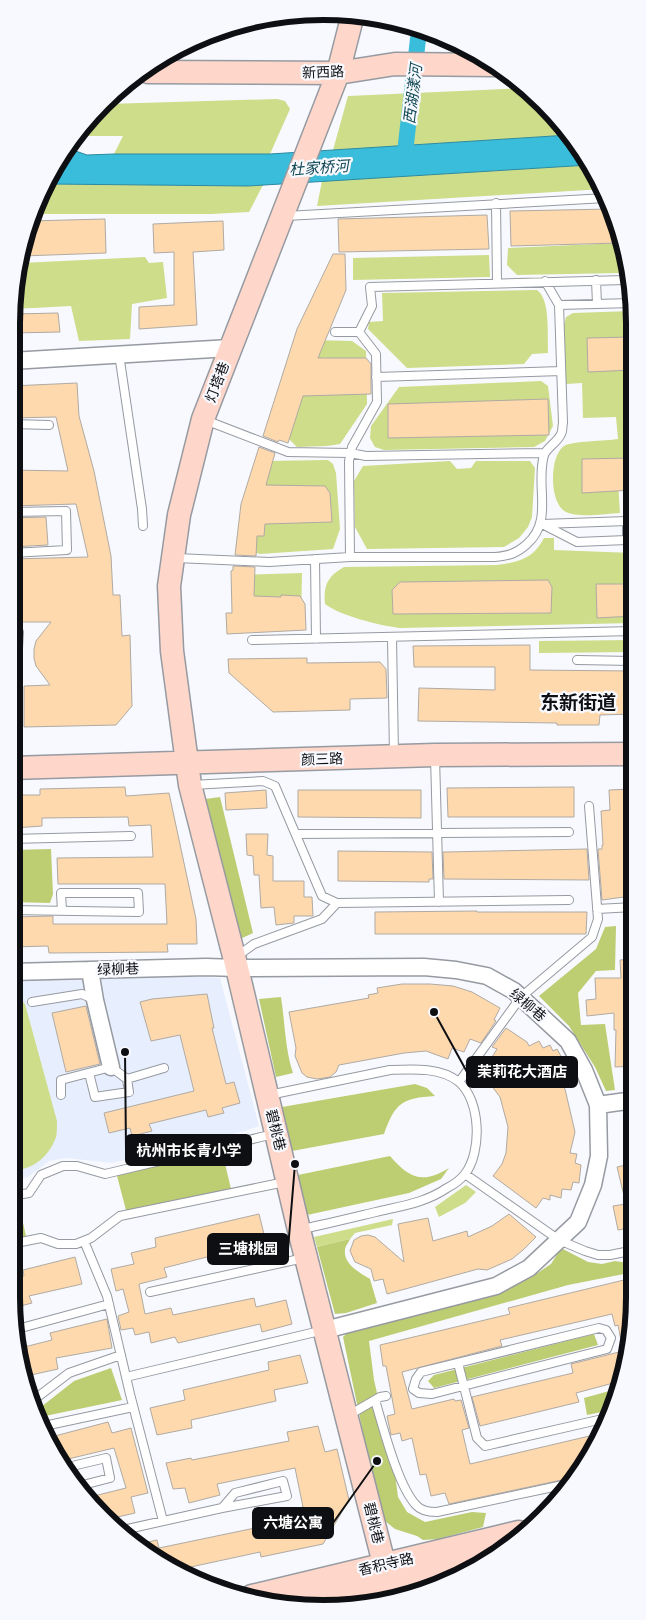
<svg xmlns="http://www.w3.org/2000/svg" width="646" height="1620" font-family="'IBM Plex Sans','Noto Sans SC',sans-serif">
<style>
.built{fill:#e7eefd}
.green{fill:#cddd89}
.forest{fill:#bccd72}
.water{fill:#3abddb;stroke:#2d899f}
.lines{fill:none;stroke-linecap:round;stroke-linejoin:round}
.canal{stroke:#3abddb;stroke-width:16}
.building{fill:#fed9ae;stroke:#b0aaa3}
.lane-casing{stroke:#969aa1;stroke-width:10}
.street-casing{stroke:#969aa1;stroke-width:19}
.secondary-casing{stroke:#969aa1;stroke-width:25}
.lane{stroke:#fff;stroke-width:8}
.street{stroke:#fff;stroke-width:16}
.secondary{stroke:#fed7ca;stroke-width:22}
.labels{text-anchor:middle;stroke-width:4.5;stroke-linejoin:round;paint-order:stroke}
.street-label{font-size:14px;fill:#0e0f12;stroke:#f7f9fe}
.water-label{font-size:15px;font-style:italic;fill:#104854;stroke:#f7f9fe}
.district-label{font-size:19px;font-weight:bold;fill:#0e0f12;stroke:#f7f9fe}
.rim{fill:none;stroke:#0e0f12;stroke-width:6}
.leader{fill:none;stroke:#0e0f12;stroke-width:2}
.callout-dot{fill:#0e0f12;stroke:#f7f9fe;stroke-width:2}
.callout{fill:#0e0f12;stroke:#0e0f12;stroke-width:2}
.callout-label{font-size:15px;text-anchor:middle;font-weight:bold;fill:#fff}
</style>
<rect width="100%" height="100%" fill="#f7f9fe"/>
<path class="built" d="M192,976L220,978L259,1126L245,1131L112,1163L67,1158L49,1161L28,1177L11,1181V978Z"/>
<path class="green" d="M524,88L558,118L569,135L333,150L348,96Z
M277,99L285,101L290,109L270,154H114L123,136H78L88,118L107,104Z
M589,165L604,189L317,206L322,181Z
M50,184L248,186L263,185L249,212L211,214H33Z
M620,243L625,260V268L620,273L517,275L507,265L508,248Z
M489,255L490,277L353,280V258Z
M145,257L149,263L163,262L167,298L132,304L130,339L79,341L71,306L14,309L21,263Z
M537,290C551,300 547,336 548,353L532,354L524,364L407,368L368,329L369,322L383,321L382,293Z
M632,311L633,481L618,482L620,513C605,514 578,518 566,512C549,504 549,456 564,446C572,441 606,441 618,439L616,417L583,418L582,383L566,384L564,325L566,317L573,313Z
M312,340L352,341L366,351L367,404L340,444L327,446L297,447L284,434Z
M541,381L548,386L553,426L545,441L534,447L384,450L375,447L370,438L371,426L399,387Z
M328,460L333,464L336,473L340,529L333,549L260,554L250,551L266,461Z
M450,461L457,469L471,468L476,461H530L535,468L532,517L528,527L519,538L504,547L367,549L355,527L354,481L363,466Z
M544,538H554V550L633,553V623L399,628C378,625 341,616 325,604C323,585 328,576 344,567L497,565C519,562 533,559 544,538Z
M302,573L301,619L247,622L242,575Z
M633,640V652L539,653V641Z
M11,993L18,996L25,1004L57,1121C57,1126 57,1133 56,1137C49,1157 32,1171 11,1170Z
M466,1185L476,1192L465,1203L439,1217L435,1207Z
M393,1219L392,1225L355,1233L350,1239L317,1247L314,1237Z"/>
<path class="forest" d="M220,797L253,933L238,940L205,799Z
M51,849L53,894L50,903L11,902V850Z
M616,926L615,970L596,971L578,993L581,1025L605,1024L615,1090L606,1091L595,1067L569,1026L539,996L596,949L605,927Z
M281,997C285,1023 285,1049 293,1073L276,1077L259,999Z
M415,1084L427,1088L435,1096C402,1098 395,1103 384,1134L292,1151L282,1107Z
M221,1147L232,1193L127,1214L116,1172Z
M390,1156C410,1179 423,1184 449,1168L441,1179L409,1193L307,1215L298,1175Z
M17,1195L27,1241L11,1244V1196Z
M350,1239C349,1242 345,1246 345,1250C343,1264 360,1273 370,1279L377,1303L346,1313L335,1314L317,1247Z
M561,1248L588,1262L602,1264L615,1261L628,1263L629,1273L568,1285L369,1341L374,1380L394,1466L398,1497L407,1512L425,1522L472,1512L486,1513L483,1527L438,1539L423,1540L417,1536L395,1529L385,1521L365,1442L343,1337L349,1331L530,1278L551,1264Z
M594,1334L598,1345L434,1388L428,1381L434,1375Z
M111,1368L122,1400L45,1416L41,1407L74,1381Z
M620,1388L618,1397L611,1410L587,1415L584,1398Z"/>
<path class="water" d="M569,135L589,165L248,186L50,184L70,149L87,155L114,154H270Z"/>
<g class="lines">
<path class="canal" d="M404,161L418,39L421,27"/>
</g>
<path class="building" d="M610,209L620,243L511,246L510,211Z
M487,215L489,249L339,252L338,219Z
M105,219L106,253L22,256L29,221Z
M223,221L224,250L193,252L197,325L139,329V307L174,305V252L154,253L153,224Z
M333,254H345L346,290L318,358H366L371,364V394L303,396L288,443L279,440L278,442L263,436L297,329Z
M58,313L60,332L11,333L13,314Z
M632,337V370L588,372L587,338Z
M77,383L79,416L94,471L111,556L113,595H120L122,636L130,635L132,706L116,725L24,727V686L50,685L36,666L34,658V649L36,641L51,622H11V559L88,557L76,504L11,506V470L68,471L56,417L11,418V386Z
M548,399L549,435L388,438V404Z
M259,447L275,453L266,485L325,486L330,493L332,522L265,524L264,536H257L256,556L235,555L241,504Z
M633,458V490L582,493V459Z
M46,517L48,545L11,547V518Z
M233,566L255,567L254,596L281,597V595L300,596L305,604L306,630L227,634L226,613H232L231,571L233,570Z
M548,580L552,587L551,613L393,614L392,590L400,582Z
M596,584H633V616L597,618Z
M530,645V670L633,671V714L600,715L599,725H557V723L418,721L419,688L495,690V667H414L413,646Z
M307,658V663L380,662L386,669L387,698L350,699V710L273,712L229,673L228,659Z
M125,787L126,796L169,793L196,919L197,944H167L168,952L49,953L48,946L13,947L12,917L53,916V924H167L165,884H58L57,858L153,857L151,825L129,826L128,817L42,818V826L14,828L12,795H40V789Z
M574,787V817H448L447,788Z
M633,789V819L630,820L631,855H634V885H624V897L602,900L598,849H602V845H603L601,811L610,810L609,790Z
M266,790L267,808L226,810L225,793Z
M298,790H421V818L298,817Z
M246,834H268L267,855L273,856V881H304V897H312L313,916H294V923L276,925L274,907L261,908L259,875H254L253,856L247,855Z
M587,849L589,880L444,879L443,852H446Z
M338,851L432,852L433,879H429V882L338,881Z
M477,911V912H587L586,934H375V912Z
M634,959V1066L615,1067L616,1030H614V1013L587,1016L586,1000L596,999L595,978H621L620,960Z
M402,984H430L453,986L472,992L500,1008L494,1020L496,1021L481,1043L470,1039L464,1052L452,1048L448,1059L426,1051L404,1053L339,1065L336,1072L330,1077L317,1079L307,1077L302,1073L295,1056L296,1048L289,1012L369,998L368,995L378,993L377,988Z
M207,994L214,1028H212L226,1084L234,1082L240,1103L222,1108L224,1113L208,1117L206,1110L149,1124L152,1131L132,1136L130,1128L109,1133L104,1113L194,1091L180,1035L151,1041L140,1002L152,999Z
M86,1006L100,1064L66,1072L52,1013Z
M506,1028L527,1042L529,1046L539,1041L543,1048L550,1045L553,1051L557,1049L566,1065L562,1068L568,1077L560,1081L565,1089L575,1132L570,1153L577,1154L575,1163L581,1165L579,1183L573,1182L571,1190L562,1189L561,1198L550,1195V1200L543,1198L536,1208L493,1176L502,1164L506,1153L508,1127L500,1097L482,1073L497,1049L492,1047Z
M634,1163L635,1227L618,1230L613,1206L626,1204L617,1167Z
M259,1214L266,1242L164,1268L167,1277L139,1284L145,1314L171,1308L173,1315L254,1298L256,1307L286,1300L292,1324L262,1332L260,1324L178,1343L175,1337L151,1343L149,1332L135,1335L133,1328L121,1330L118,1316L129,1312L123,1289L116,1291L111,1269L134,1264L131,1253L156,1247L155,1238Z
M509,1214L536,1237L523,1250L512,1259L487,1270L478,1269L387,1294L383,1279L374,1281L371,1269L355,1262L350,1251L354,1240L361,1236L368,1235L375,1237L404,1262L398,1224L428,1218L433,1241L467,1231L468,1237L492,1226Z
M75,1257L82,1284L29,1296L32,1303L13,1308L11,1279L24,1276L23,1270Z
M624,1280L626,1286L635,1285V1297L621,1381L576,1393L579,1402L480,1426L472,1397L573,1373L571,1364L623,1351L618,1325L615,1326L612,1314L500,1340L502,1346L402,1372L412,1409L454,1399L455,1401L461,1400L469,1428L462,1430L470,1464L598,1434L575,1478H571L449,1504L445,1493L431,1496L426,1474L420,1475L412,1438L402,1441L400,1433L391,1435L387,1416L395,1414L386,1366H383L380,1345L510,1314L508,1308Z
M107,1319L112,1348L56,1358L58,1369L31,1375L24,1347L52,1340L50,1333Z
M300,1355L308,1383L274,1390L276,1401L191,1420L192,1428L157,1435L150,1408L185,1400L183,1390L269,1370L268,1362Z
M108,1422L112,1433L131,1428L148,1493L131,1497L135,1513L109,1519L88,1502L86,1498L126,1488L114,1448L64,1460L51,1437Z
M318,1426L325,1452L337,1449L349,1500L323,1544L261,1557L260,1552L177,1570L167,1567L139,1544L157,1540L159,1548L255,1528L253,1518L303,1507L295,1468L217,1484L220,1495L189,1503L185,1488L173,1489L166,1463L191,1458L192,1460L289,1441L287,1432Z"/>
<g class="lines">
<g class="lane-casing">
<path id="lane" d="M496,203L497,282
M286,216L606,198
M596,280L597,304
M545,281L559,305L632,303
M335,332H359L376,354L377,402L352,447L349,461L350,557
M359,332L372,306L370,287L625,280
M119,354L142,509L143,526
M376,377L561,371
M205,420L288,452L350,453L366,456L544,453
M11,424L49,425
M11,512L66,511L67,550L11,553
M627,521V540L577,542L542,524Z
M176,558L269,562L350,557H495C509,556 517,553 527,544C554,520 535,486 544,455C547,447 558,442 561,434C563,431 562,426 563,423L559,305
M315,559L316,639
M392,638L394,755
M252,640L633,631
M577,660L633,661
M11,702L15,699L19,632
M435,757L439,902
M192,785L263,781L275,786L322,896L337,903L569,900
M296,834L569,832
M11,839L131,836
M597,909L634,907
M11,910L139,912L138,893H61L62,911
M236,957L254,944L322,919L337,903
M32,1002L82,994L95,1000
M89,1073L95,1097L129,1092L127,1079
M459,1082L521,997L592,937L598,919L589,806
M61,1095V1080L111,1067L127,1079L164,1068
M269,1095L390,1070C412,1069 441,1067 459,1082C481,1101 482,1152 465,1174C461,1179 453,1185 447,1188C425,1203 401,1206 376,1212C351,1218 327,1224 302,1229
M465,1174L559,1240L585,1251L598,1255H610L635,1250
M11,1196L29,1193L41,1175L63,1166H77L105,1174L274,1134
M84,1241L107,1296L130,1394L163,1521
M11,1244L41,1238L58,1244H76L91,1238L120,1216L285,1182
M150,1292L304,1258
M599,1328L606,1330L611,1338L607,1349L432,1394L419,1393L413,1389L416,1379L421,1372Z
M17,1333L21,1328L109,1304
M458,1363L477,1438L485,1446L607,1418
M126,1377L324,1330
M375,1400C383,1427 398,1486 416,1505C421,1511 430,1512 437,1512L572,1483
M31,1402L69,1373L121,1355
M349,1415L380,1397L386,1396
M44,1426L133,1407
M68,1467L106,1458L110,1478L79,1486
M123,1530L222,1508L287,1496L283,1481L235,1493L222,1508"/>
</g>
<g class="street-casing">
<path id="street" d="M11,361L230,348
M90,970L95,1000L111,1067
M11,972L206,967L237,968L424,967L456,970L487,976L514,991L568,1041L584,1070L598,1105L599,1156L593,1185L578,1222L529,1268L496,1286L325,1330
M598,1105L634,1100"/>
</g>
<g class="secondary-casing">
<path id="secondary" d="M352,18L338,73L203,419L179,515L169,586L172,651L190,785L237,968L299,1230L393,1599
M148,72L338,73L395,64L497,65
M11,768L435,755L633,754
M252,1596L519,1532
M291,1606L390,1584L486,1561"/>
</g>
<use href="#lane" class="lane"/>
<use href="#street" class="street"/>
<use href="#secondary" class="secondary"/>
</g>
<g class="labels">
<g class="street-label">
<text transform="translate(323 72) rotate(-2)" y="5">新西路</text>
<text transform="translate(217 382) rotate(-69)" y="5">灯塔巷</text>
<text transform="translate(322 759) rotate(-2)" y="5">颜三路</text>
<text transform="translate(118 969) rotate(-2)" y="5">绿柳巷</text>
<text transform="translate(528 1005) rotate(40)" y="5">绿柳巷</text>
<text transform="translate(276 1130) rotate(76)" y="5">碧桃巷</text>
<text transform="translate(374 1523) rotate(76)" y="5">碧桃巷</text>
<text transform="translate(386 1564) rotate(-13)" y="5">香积寺路</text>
</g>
<g class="water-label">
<text transform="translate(413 94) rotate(-83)" y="5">西湖漾河</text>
<text transform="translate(319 168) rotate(-4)" y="5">杜家桥河</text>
</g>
<g class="district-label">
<text x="578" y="709">东新街道</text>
</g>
</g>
<path d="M0 0H646V1620H0ZM323 20H323A303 303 0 0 1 626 323V1297A303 303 0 0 1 323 1600H323A303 303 0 0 1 20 1297V323A303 303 0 0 1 323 20Z" fill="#f7f9fe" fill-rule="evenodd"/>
<path class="rim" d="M323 20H323A303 303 0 0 1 626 323V1297A303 303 0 0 1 323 1600H323A303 303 0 0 1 20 1297V323A303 303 0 0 1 323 20Z"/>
<path class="leader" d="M434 1012L467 1072M125 1052L126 1150M295 1164L288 1249M377 1461L333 1523"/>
<g class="callout-dot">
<circle cx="434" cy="1012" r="5"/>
<circle cx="125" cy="1052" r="5"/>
<circle cx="295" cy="1164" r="5"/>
<circle cx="377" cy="1461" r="5"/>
</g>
<g class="callout">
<rect x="467" y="1057" width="110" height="30" rx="5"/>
<rect x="126" y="1135" width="125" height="30" rx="5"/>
<rect x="208" y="1234" width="80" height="30" rx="5"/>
<rect x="253" y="1508" width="80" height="30" rx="5"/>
</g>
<g class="callout-label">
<text x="522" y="1077">茉莉花大酒店</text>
<text x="189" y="1156">杭州市长青小学</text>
<text x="248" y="1254">三塘桃园</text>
<text x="293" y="1528">六塘公寓</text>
</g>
</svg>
